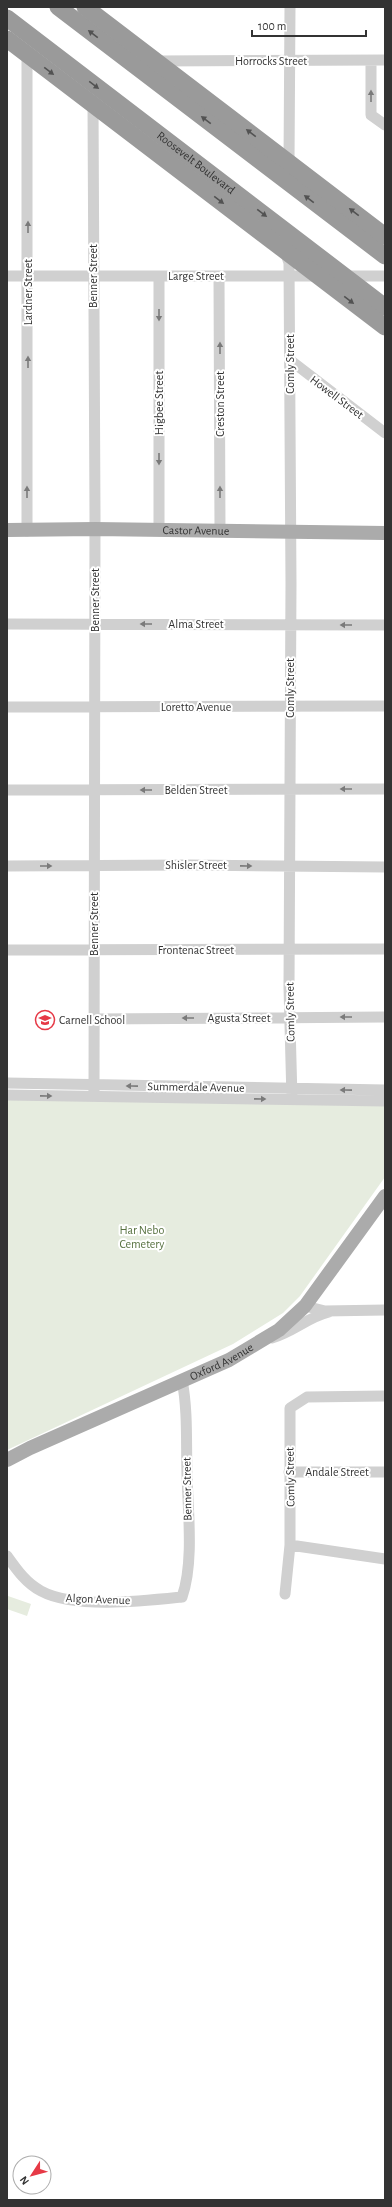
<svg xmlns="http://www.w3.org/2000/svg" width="392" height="2207" font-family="'Alegreya Sans',sans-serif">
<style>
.green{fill:#e6ecdf}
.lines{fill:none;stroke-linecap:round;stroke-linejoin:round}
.minor{stroke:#d0d0d0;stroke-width:11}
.major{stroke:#ababab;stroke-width:14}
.highway{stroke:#9a9a9a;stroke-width:17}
.oneway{fill:#525252}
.oneway2{fill:#7a7a7a}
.labels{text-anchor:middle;stroke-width:4;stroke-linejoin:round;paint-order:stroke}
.street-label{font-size:12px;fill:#333;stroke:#fff}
.poi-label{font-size:12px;fill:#333;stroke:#fff;text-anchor:start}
.park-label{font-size:12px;fill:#56703f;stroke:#fff}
</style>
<rect width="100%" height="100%" fill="#fff"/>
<path class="green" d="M7,1099L385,1106V1177L300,1296L283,1313L233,1344L7,1450Z
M8,1596L31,1604L27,1616L7,1609Z"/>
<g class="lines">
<path class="minor" d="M27,54V531
M156,61L385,60
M371,61V115L385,125
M93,104L95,517L94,1096
M289,162L290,7
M285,251L289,263L291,583L289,987L292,1099
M7,276H318
M219,276L220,531
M344,276H385
M290,360L385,433
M159,530V276
M7,624L385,625
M7,707L385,706
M7,790L385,789
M7,866L189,865L385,867
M7,950L385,949
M93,1019L385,1017
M7,1083L385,1090
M7,1095L385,1101
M305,1306L325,1311L385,1310
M272,1338C293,1332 308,1317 329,1312
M289,1472H385
M290,1545L385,1559
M7,1556C17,1570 26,1583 41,1591C74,1609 144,1601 182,1597C194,1564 188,1511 187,1475C186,1443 188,1411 182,1380
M285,1594L290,1545V1408L307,1397L385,1396"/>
<g class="major">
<path id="s1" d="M7,530L95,529L385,533"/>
<path id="s2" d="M7,1460L30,1448L229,1360L279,1330L305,1306L385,1196"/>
</g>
<g class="highway">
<path d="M58,7L385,256"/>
<path d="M85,7L385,236"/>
<path id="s3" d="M7,18L385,307"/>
<path d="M7,39L385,327"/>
</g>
</g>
<defs><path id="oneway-solid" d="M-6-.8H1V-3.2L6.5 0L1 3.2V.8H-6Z"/></defs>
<g class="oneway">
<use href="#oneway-solid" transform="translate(93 34) rotate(-143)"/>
<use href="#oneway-solid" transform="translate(49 71) rotate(37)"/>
<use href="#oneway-solid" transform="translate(94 85) rotate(37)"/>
<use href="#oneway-solid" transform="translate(206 120) rotate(-143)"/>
<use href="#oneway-solid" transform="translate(251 133) rotate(-143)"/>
<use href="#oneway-solid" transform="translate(309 199) rotate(-143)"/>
<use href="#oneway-solid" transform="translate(219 200) rotate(37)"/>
<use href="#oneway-solid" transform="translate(354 212) rotate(-143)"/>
<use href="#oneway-solid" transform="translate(262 213) rotate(37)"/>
<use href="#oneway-solid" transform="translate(349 300) rotate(37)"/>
</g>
<g class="oneway2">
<use href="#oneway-solid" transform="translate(371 96) rotate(-90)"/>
<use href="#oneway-solid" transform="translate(28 227) rotate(-90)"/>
<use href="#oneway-solid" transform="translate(159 315) rotate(90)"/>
<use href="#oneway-solid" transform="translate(220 348) rotate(-90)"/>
<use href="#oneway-solid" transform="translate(28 362) rotate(-90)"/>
<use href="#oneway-solid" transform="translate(159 459) rotate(90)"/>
<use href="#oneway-solid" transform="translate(27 492) rotate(-90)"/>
<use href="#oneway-solid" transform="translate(220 492) rotate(-90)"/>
<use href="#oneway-solid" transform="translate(146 624) rotate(180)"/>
<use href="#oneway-solid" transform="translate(346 625) rotate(-180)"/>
<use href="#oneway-solid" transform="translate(346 789) rotate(-180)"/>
<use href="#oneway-solid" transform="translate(146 790) rotate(180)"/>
<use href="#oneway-solid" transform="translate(46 866)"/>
<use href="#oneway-solid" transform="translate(246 866) rotate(1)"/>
<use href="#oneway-solid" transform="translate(346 1017) rotate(180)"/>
<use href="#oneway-solid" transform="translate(188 1018) rotate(180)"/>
<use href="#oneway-solid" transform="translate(132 1086) rotate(-179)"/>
<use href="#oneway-solid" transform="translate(346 1090) rotate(-179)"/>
<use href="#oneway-solid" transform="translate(46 1096) rotate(1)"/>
<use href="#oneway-solid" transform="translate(260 1099) rotate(1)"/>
</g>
<defs>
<g id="school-ring" transform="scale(1)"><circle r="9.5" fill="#fff" stroke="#e63946" stroke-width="1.5"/><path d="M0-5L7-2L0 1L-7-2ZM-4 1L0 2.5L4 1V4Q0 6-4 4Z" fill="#e63946"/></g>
</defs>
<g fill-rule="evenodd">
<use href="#school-ring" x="45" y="1020"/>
</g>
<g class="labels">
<g class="street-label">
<text x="271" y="65">Horrocks Street</text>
<text dy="4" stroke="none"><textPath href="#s3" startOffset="238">Roosevelt Boulevard</textPath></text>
<text transform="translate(93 276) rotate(-90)" y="4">Benner Street</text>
<text x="196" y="280">Large Street</text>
<text transform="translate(28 292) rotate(-90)" y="4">Lardner Street</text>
<text transform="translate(290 364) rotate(-90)" y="4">Comly Street</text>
<text transform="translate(337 397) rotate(37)" y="4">Howell Street</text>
<text transform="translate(159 403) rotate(-90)" y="4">Higbee Street</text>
<text transform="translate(220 404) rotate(-90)" y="4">Creston Street</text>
<text dy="4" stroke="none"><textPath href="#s1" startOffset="189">Castor Avenue</textPath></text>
<text transform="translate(95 600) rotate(-90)" y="4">Benner Street</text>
<text x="196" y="628">Alma Street</text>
<text transform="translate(290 688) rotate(-90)" y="4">Comly Street</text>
<text x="196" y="711">Loretto Avenue</text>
<text x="196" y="794">Belden Street</text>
<text x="196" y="869">Shisler Street</text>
<text transform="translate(94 924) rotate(-90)" y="4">Benner Street</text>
<text x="196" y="954">Frontenac Street</text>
<text transform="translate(290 1012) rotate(-91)" y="4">Comly Street</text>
<text x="239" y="1022">Agusta Street</text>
<text transform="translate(196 1087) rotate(1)" y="4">Summerdale Avenue</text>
<text dy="4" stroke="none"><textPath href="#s2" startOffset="236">Oxford Avenue</textPath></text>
<text x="337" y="1476">Andale Street</text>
<text transform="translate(290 1477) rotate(-91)" y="4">Comly Street</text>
<text transform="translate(187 1489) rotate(-91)" y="4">Benner Street</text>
<text transform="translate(98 1599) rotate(2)" y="4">Algon Avenue</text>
</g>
<g class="poi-label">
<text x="59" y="1024">Carnell School</text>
</g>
<g class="park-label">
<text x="142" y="1234">Har Nebo<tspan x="142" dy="14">Cemetery</tspan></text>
</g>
</g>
<rect width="392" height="2207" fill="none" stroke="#333333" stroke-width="16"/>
<g transform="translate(32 2175) rotate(234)"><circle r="19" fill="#ffffff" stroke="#adadad"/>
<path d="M0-3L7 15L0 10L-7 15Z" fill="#e63946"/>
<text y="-6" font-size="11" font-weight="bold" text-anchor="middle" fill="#333333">N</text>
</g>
<path d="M252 30v6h114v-6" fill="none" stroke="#333333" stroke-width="2"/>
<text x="258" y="30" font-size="12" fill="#333333" stroke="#ffffff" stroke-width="3" paint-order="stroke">100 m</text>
</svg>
